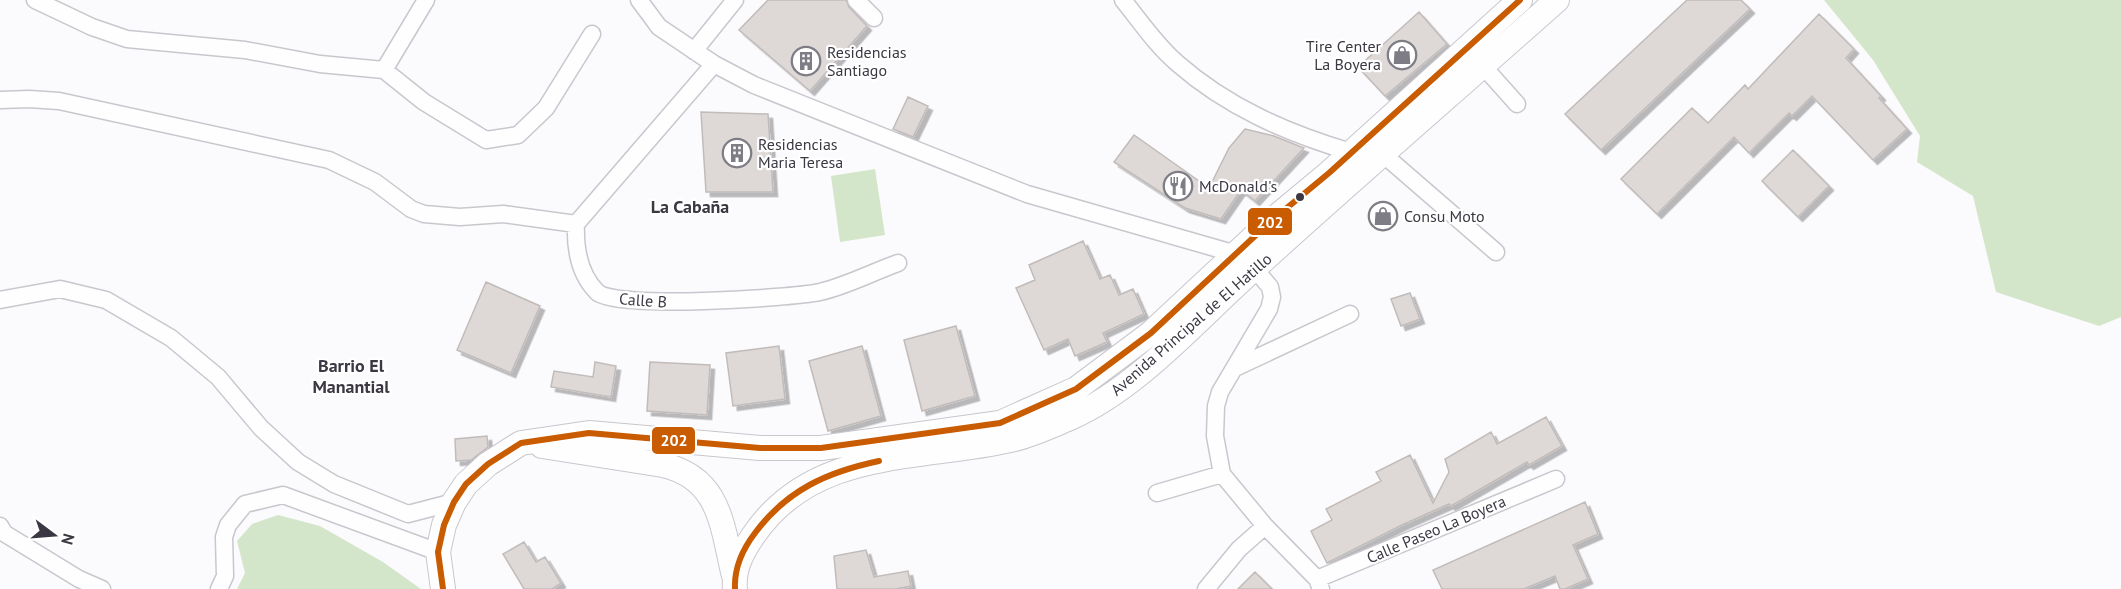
<svg xmlns="http://www.w3.org/2000/svg" width="2121" height="589" font-family="'PT Sans',sans-serif">
<style>
.green{fill:#d4e6ca}
.building{fill:#ded9d7;stroke:#c1bcba;stroke-width:1.5;filter:url(#shadow)}
.lines{fill:none;stroke-linecap:round;stroke-linejoin:round}
.minor-casing{stroke:#c9c7cd;stroke-width:19}
.secondary-casing{stroke:#c9c7cd;stroke-width:26}
.minor{stroke:#fefeff;stroke-width:16}
.secondary{stroke:#fefeff;stroke-width:24}
.bus-1-casing{stroke:#fff;stroke-width:10}
.bus-1{stroke:#c95b00;stroke-width:6}
.bus-dot{fill:#3b3843;stroke:#fff;stroke-width:2}
.labels{text-anchor:middle;stroke-width:4.5;stroke-linejoin:round;paint-order:stroke}
.poi-label{font-size:16px;fill:#3b3843;stroke:#fff;text-anchor:start}
.street-label{font-size:16px;fill:#3b3843;stroke:#fff}
.neighbourhood-label{font-size:18px;font-weight:bold;fill:#3b3843;stroke:#fff}
.line-badge{stroke:#fff;stroke-width:2}
.badge-label{font-size:16px;text-anchor:middle;font-weight:bold;fill:#fff}
</style>
<defs>
<filter id="shadow"><feDropShadow dx="4.5" dy="4.5" stdDeviation="0" flood-color="#0004"/></filter>
</defs>
<rect width="100%" height="100%" fill="#fbfafd"/>
<path class="green" d="M1824,0H2121V317L2099,326L1996,292L1973,196L1917,162L1920,136L1873,60Z
M875,169L885,235L840,242L831,176Z
M278,515L320,526L383,562L421,589H237L245,573L237,541L252,524Z"/>
<path class="building" d="M768,0H846L849,7L867,26L810,91L739,30Z
M1687,0H1741L1750,9L1601,150L1565,114Z
M1419,12L1447,44L1385,96L1358,67Z
M1819,14L1854,49L1846,58L1881,96L1879,98L1907,129L1873,160L1812,96L1792,116L1789,113L1749,153L1734,137L1657,214L1621,179L1692,108L1708,123L1745,85L1748,89Z
M908,97L928,106L913,137L893,129Z
M701,112L768,114L773,192H706Z
M1245,129L1274,136L1304,148L1255,201L1241,190L1221,219L1185,208L1114,162L1134,135L1209,188L1229,148Z
M1793,150L1829,186L1798,217L1762,181Z
M1083,241L1100,279L1110,275L1119,295L1133,289L1144,314L1103,333L1107,342L1075,356L1068,339L1044,350L1016,288L1035,280L1029,265Z
M486,282L540,306L511,373L457,350Z
M1410,293L1420,319L1401,326L1391,299Z
M956,326L975,396L922,411L904,340Z
M779,346L785,399L733,406L726,353Z
M862,346L881,416L828,431L809,361Z
M595,362L616,366L611,397L551,387L554,371L593,377Z
M650,362L710,365L707,415L647,411Z
M1546,417L1562,446L1529,465L1527,462L1451,506L1449,504L1402,525L1327,563L1311,531L1332,520L1326,509L1381,481L1376,472L1410,455L1433,503L1449,472L1445,459L1491,432L1497,444Z
M487,436L488,447L471,460L456,461L455,439Z
M1585,502L1598,534L1573,545L1588,579L1565,589H1560L1555,576L1524,589H1442L1433,570Z
M524,542L536,562L545,557L561,583L552,589H524L503,554Z
M866,550L874,577L908,571L911,586L896,589H837L834,556Z
M1255,572L1272,589H1238Z"/>
<g class="lines">
<g class="minor-casing">
<path id="minor" d="M35,0L92,27L127,39L245,50L320,64L384,70L424,102L486,140L518,135L546,108L592,34
M639,0L659,27L714,64L754,85L1027,194L1236,254L1254,268L1270,287L1272,297L1269,309L1220,392L1216,406L1215,436L1222,474L1265,526L1317,579L1321,589
M856,0L874,18
M1123,0C1140,21 1156,45 1177,63C1227,107 1287,133 1351,152
M694,51L735,0
M714,64L576,224C575,248 579,274 597,292C615,310 791,298 820,292C846,286 873,272 898,263
M1483,66L1517,104
M384,70L426,0
M0,100L29,99L59,101L329,160L375,182L411,209L424,214L460,217L503,214L576,224
M1384,155L1496,252
M0,300L60,289L106,300L171,338L218,377L261,428L298,462L334,484L408,514L454,502
M1237,367L1350,314
M1157,493L1222,474
M0,526L4,533L79,579L102,589
M1317,579L1556,479
M219,589L225,576L224,537L228,525L245,504L283,495L438,552
M1206,589L1239,549L1265,526"/>
</g>
<g class="secondary-casing">
<path id="secondary" d="M542,446L663,465C721,478 722,527 734,576
M443,589L438,552L444,525L454,502L466,484L488,464L521,443L589,433L760,448H821L1000,423L1076,389L1151,333L1270,222L1329,173L1520,0
M735,589C733,569 742,552 753,536C813,447 918,461 1010,440C1030,436 1051,426 1070,418C1139,388 1200,316 1257,266C1356,176 1457,89 1557,0"/>
</g>
<use href="#minor" class="minor"/>
<use href="#secondary" class="secondary"/>
<g class="bus-1-casing">
<path id="bus-1" d="M443,589L438,552L444,525L454,502L466,484L488,464L521,443L589,433L760,448H821L1000,423L1076,389L1151,333L1270,222L1329,173L1520,0
M735,589C734,568 742,550 755,533C787,490 827,472 879,461"/>
</g>
<use href="#bus-1" class="bus-1"/>
</g>
<defs>
<g id="shop-ring" transform="scale(1.5)"><circle r="9.5" fill="#fff" stroke="#7e7c84" stroke-width="1.5"/><path d="M-5-2.5h2.3a2.7 3.5 0 0 1 5.4 0H5L5.5 6h-11ZM-1.5-2.5h3a1.5 2.3 0 0 0-3 0Z" fill="#7e7c84"/></g>
<g id="building-ring" transform="scale(1.5)"><circle r="9.5" fill="#fff" stroke="#7e7c84" stroke-width="1.5"/><path d="M-4-6H4V6H1V3H-1V6H-4ZM-2.5-4.3h1.7v1.8h-1.7ZM.8-4.3h1.7v1.8H.8ZM-2.5-1h1.7V.8h-1.7ZM.8-1h1.7V.8H.8Z" fill="#7e7c84"/></g>
<g id="restaurant-ring" transform="scale(1.5)"><circle r="9.5" fill="#fff" stroke="#7e7c84" stroke-width="1.5"/><path d="M-5-6h1v4h1v-4h1v4h1v-4h1v5L-1.5 .5V6h-2V.5L-5-1ZM5-6V6H3V1.5H1.5Q1.5-4 5-6Z" fill="#7e7c84"/></g>
</defs>
<g fill-rule="evenodd">
<use href="#shop-ring" x="1402" y="55"/>
<use href="#building-ring" x="806" y="61"/>
<use href="#building-ring" x="737" y="153"/>
<use href="#restaurant-ring" x="1178" y="186"/>
<use href="#shop-ring" x="1383" y="216"/>
</g>
<circle class="bus-dot" cx="1300" cy="197" r="5"/>
<g class="labels">
<g class="poi-label">
<text x="1381" y="52" text-anchor="end">Tire Center<tspan x="1381" dy="18">La Boyera</tspan></text>
<text x="827" y="58">Residencias<tspan x="827" dy="18">Santiago</tspan></text>
<text x="758" y="150">Residencias<tspan x="758" dy="18">Maria Teresa</tspan></text>
<text x="1199" y="192">McDonald's</text>
<text x="1404" y="222">Consu Moto</text>
</g>
<g class="street-label">
<text transform="translate(643 300) rotate(4)" y="6">Calle B</text>
<text transform="translate(1191 324) rotate(-41)" y="6">Avenida Principal de El Hatillo</text>
<text transform="translate(1436 529) rotate(-23)" y="6">Calle Paseo La Boyera</text>
</g>
<g class="neighbourhood-label">
<text x="690" y="213">La Cabaña</text>
<text x="351" y="372">Barrio El<tspan x="351" dy="21">Manantial</tspan></text>
</g>
</g>
<g class="line-badge">
<rect x="1247" y="207" width="46" height="29" rx="6" fill="#c95b00"/>
<rect x="651" y="426" width="45" height="29" rx="6" fill="#c95b00"/>
</g>
<g class="badge-label">
<text x="1270" y="228">202</text>
<text x="674" y="446">202</text>
</g>
<g transform="translate(54 535) rotate(106)" stroke="#ffffff" stroke-width="4.5" paint-order="stroke">
<path d="M0-4.5L10 22L0 15L-10 22Z" fill="#3b3843"/>
<text y="-9" font-size="16" font-weight="bold" text-anchor="middle" fill="#3b3843">N</text>
</g>
</svg>
